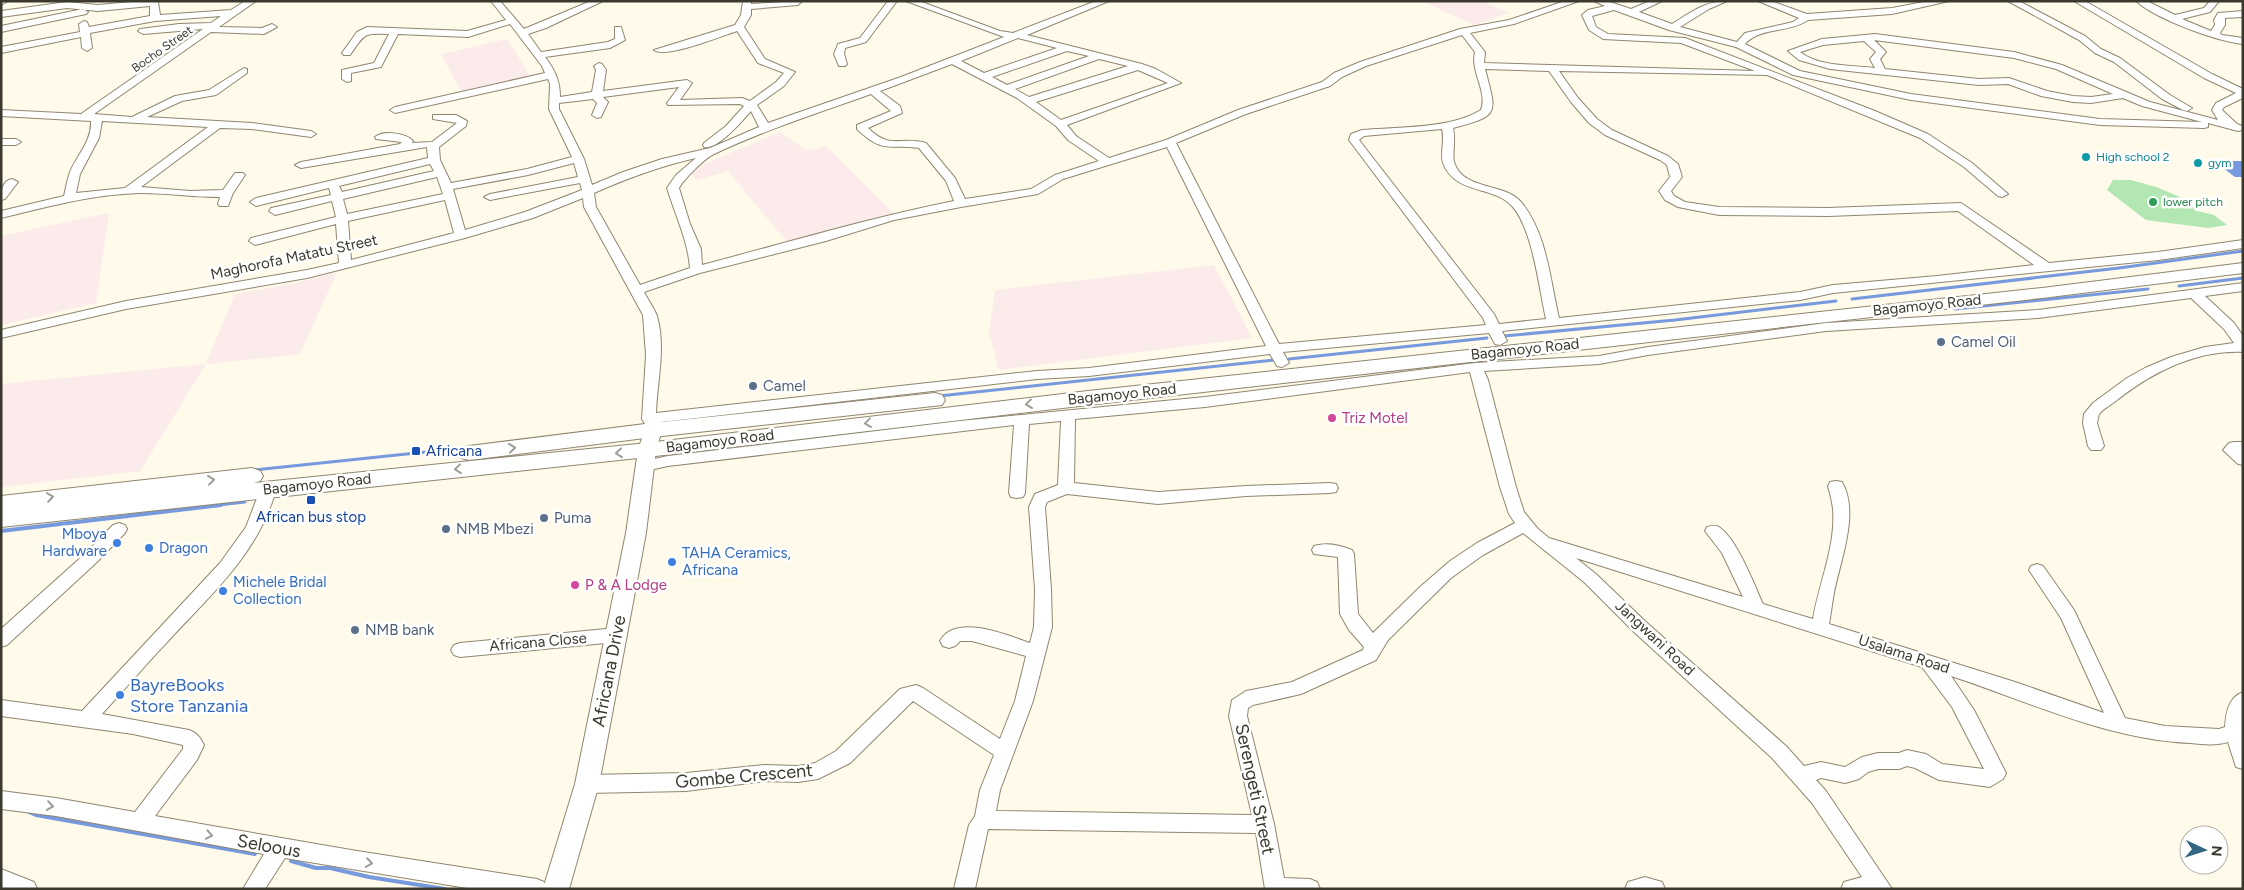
<svg xmlns="http://www.w3.org/2000/svg" width="2244" height="890" font-family="Figtree,sans-serif">
<style>
.industrial{fill:#fcebeb}
.green{fill:#b2e6b3}
.water{fill:#79d}
.lines{fill:none;stroke-linecap:round;stroke-linejoin:round}
.stream-far1{stroke:#79d;stroke-width:3}
.stream{stroke:#79d;stroke-width:4}
.minor-casing{stroke:#8f866f;stroke-width:2}
.major-casing{stroke:#8f866f;stroke-width:2}
.highway-casing{stroke:#8f866f;stroke-width:2}
.minor{fill:#fff;fill-rule:evenodd}
.major{fill:#fff;fill-rule:evenodd}
.highway{fill:#fff;fill-rule:evenodd}
.oneway{stroke:#9d9c96}
.culture-dot{fill:#0f9aa8;stroke:#fff;stroke-width:2}
.leisure-dot{fill:#2e9e5b;stroke:#fff;stroke-width:2}
.service-dot{fill:#5c6f8a;stroke:#fff;stroke-width:2}
.hotel-dot{fill:#d1479c;stroke:#fff;stroke-width:2}
.transit-dot{fill:#1a4fb4;stroke:#fff;stroke-width:2}
.shop-dot{fill:#3f7fe0;stroke:#fff;stroke-width:2}
.labels{text-anchor:middle;stroke-width:5;stroke-linejoin:round;paint-order:stroke}
.far-street-label{font-size:12px;fill:#3b382e;stroke:#fff}
.far-culture-label{font-size:12px;fill:#0d838f;stroke:#fff;text-anchor:start}
.far-leisure-label{font-size:12px;fill:#27864d;stroke:#fff;text-anchor:start}
.street-label{font-size:15px;fill:#3b382e;stroke:#fff}
.service-label{font-size:15px;fill:#4e5e75;stroke:#fff;text-anchor:start}
.hotel-label{font-size:15px;fill:#b23c85;stroke:#fff;text-anchor:start}
.transit-label{font-size:15px;fill:#164399;stroke:#fff;text-anchor:start}
.shop-label{font-size:15px;fill:#366cbe;stroke:#fff;text-anchor:start}
.near-street-label{font-size:18px;fill:#3b382e;stroke:#fff}
.near-shop-label{font-size:18px;fill:#366cbe;stroke:#fff;text-anchor:start}
</style>
<rect width="100%" height="100%" fill="#fffaea"/>
<path class="industrial" d="M1422,1H1482L1509,13L1474,25Z
M507,39L532,79L462,93L441,54Z
M780,132L807,151L826,146L894,214L792,243L791,247L728,171L697,180L688,171Z
M109,213L96,303L1,325V236Z
M1214,265L1252,338L999,370L989,333L995,290Z
M337,272L300,354L206,364L140,471L1,487V384L206,364L235,294L296,283Z"/>
<path class="green" d="M2113,180H2131L2156,187L2178,196L2197,211L2214,215L2227,225L2208,228L2146,220L2107,190Z"/>
<path class="water" d="M2243,161V177H2235L2214,161Z"/>
<g class="lines">
<path class="stream-far1" d="M2179,286L2243,278
M1852,299L2119,268L2243,251
M1955,309L2148,289
M1504,336L1675,320L1836,301
M1289,359L1487,338
M939,396L1274,360
M254,470L464,448
M210,506L245,502"/>
<path class="stream" d="M1,531L221,505
M29,812L36,815L255,854
M291,861L316,868H330L369,877L445,889"/>
<g class="minor-casing">
<path id="minor" d="M1,1H8L1,5Z
M142,1L158,2L160,15L231,10L245,1H256L219,27L262,28L272,24L277,27L264,34L211,32L94,114L132,117L175,96L209,90L244,68L247,69V73L216,95L182,101L147,117L252,123L311,131L316,134L311,137L252,129L220,128L141,187L190,191L223,190L235,173H243L245,175L233,193L228,206H220L218,204L220,197C193,197 167,193 140,193C93,194 47,207 1,218V211L64,196C66,188 67,180 70,172C77,155 92,141 91,121L1,116V110L81,114L203,29L143,34L138,31L140,29L179,24L211,23L221,16L155,21L90,33L92,48L87,51L82,48L81,37L1,53V47L80,32L79,24L84,21L87,22L89,27L150,16V6L98,11L67,8L1,17V11L67,2L98,5ZM102,121L208,127L125,188L76,193L80,174L99,138Z
M491,1H500L524,29L591,1H603L546,28L528,34L541,52L608,42L615,39V27H621L625,40L610,48L545,57C555,70 560,81 560,97L592,92L596,70L594,66L599,63L602,64L606,70L603,91L687,80L692,83L680,100L742,98L750,101L776,82L784,73L758,63L737,31C722,36 665,59 654,50L735,25L741,15L743,1H751V4L802,1L798,5L751,9V15L744,27L765,59L795,72L784,86L757,105L768,123L901,77L1004,37L906,1H919L1000,31L1013,33L1096,1H1109L1027,35L1142,64L1156,69L1181,83L1067,125L1076,136L1109,158L1166,140L1238,110L1322,82L1334,73L1360,62L1460,29L1509,20L1565,1H1579L1514,24L1470,33L1485,52L1484,63L1755,71L1681,43L1603,39L1589,30L1582,15L1588,10L1605,6L1594,1H1607L1631,9L1650,1H1662L1639,12L1672,24C1690,13 1705,1 1727,1L1709,9L1680,27L1737,42L1745,33L1793,22L1799,18L1758,1H1771L1807,14L1892,8L1929,1H1949L1892,14L1808,20C1790,33 1760,27 1745,44L1800,71L1911,94L2100,119L2202,122L2142,106L2123,98L2091,103L2073,102L2041,96L2008,84L1979,85L1830,69L1799,60L1788,51L1822,39L1875,34L2014,52L2062,65L2150,102L2218,120L2212,110L2216,103L2236,93L2204,78L2074,1H2085L2212,74L2243,89V98L2224,107L2222,110L2237,124L2242,126V130L2238,131L2208,123V127L2204,128L2100,125L1911,100L1793,75L1736,47L1669,30L1614,10L1592,16L1596,27L1608,34L1685,38L1875,111L1928,134L1972,163L2008,194L2002,197L1998,196L1964,167L1920,138L1767,75L1559,71L1578,98L1597,119L1612,130L1668,156L1678,164L1682,177L1671,191L1674,196L1685,202L1719,207L1828,208L1961,203L2049,263L2158,252L2243,240V248L2158,260L1833,293L1800,300L1502,331L1507,341L1500,345L1495,344L1489,333L1283,352L1289,363L1282,367L1277,366L1270,354L1089,376L1037,379L661,422L658,429H648L642,419L646,355L643,315L584,207L583,198L533,218L465,238L307,278L126,309L1,338V330L126,301L307,270L339,263L336,224L255,245L249,241L251,238L336,217L332,201L275,215L269,211L271,208L331,195L329,188L256,206L250,202L256,198L428,158L427,147L301,168L295,165L301,162L400,144L402,142L376,139L375,137C383,130 406,133 413,141L412,143L432,142L457,123L433,119V115H456L467,121L466,126L439,147L440,160L451,183L527,169L572,157L549,109L550,84L548,79L395,113L390,110L395,107L545,73L542,66L510,24L468,37L398,34L381,67L351,73V81L347,82L342,79V70L374,63L389,34C362,33 365,34 350,55H344L342,53L357,32L367,27L467,31L506,20ZM1462,35L1475,52C1470,72 1488,91 1481,110C1450,129 1398,127 1362,130L1351,134L1349,140L1483,318L1486,325L1279,344L1176,143L1246,114L1330,86L1342,77L1366,66ZM1018,38L1057,48L984,73L961,61ZM1874,40L2014,58L2056,69L2113,94L2091,97L2073,96L2047,91L2009,78L1979,79L1885,69L1880,59L1886,52ZM1864,41L1876,52L1870,59L1875,68C1852,65 1819,67 1800,52L1823,45ZM1067,51L1089,56L1007,85L992,77ZM1099,59L1128,66L1029,97L1015,89ZM952,64L1017,98L1056,126L1068,140L1099,161L1055,175L1031,189L965,199L955,178L926,143C900,136 890,150 868,128L902,113L900,106L880,91ZM1485,69L1549,71L1571,102L1589,123L1605,135L1660,160L1667,165L1670,177L1659,191L1665,200L1678,207L1719,215L1828,216L1958,211L2034,265L1937,276L1833,285L1800,292L1559,318C1550,280 1547,233 1521,202C1504,182 1463,191 1454,162C1452,153 1456,141 1453,128C1500,116 1497,114 1485,69ZM1138,70L1168,83L1061,120L1036,102ZM679,87L667,103L668,105L740,104L744,106L726,126L704,143L703,145L704,147C718,150 742,121 751,111L759,127L710,148L662,159L623,172L592,185L584,159L559,109V103L593,99L597,103L592,115L597,118L601,117L608,102L603,97ZM871,94L891,111L857,125V129C883,154 888,144 919,148L946,181L954,201C869,218 786,243 702,265L701,249L690,224L679,188C684,179 705,158 714,154C765,130 818,113 871,94ZM1442,129C1445,141 1440,154 1443,163C1455,195 1493,185 1512,206C1533,229 1539,289 1546,319L1499,324L1494,314L1359,140L1364,136ZM1167,147L1266,346L1089,368L1037,371L656,413C657,382 666,347 657,316C654,308 648,300 644,292L700,273L826,241L894,220L961,207L1038,194L1063,179ZM696,158L676,175L667,188C675,214 688,241 690,268L640,285L596,207L594,193C628,178 660,166 696,158ZM574,163L578,177L490,194L484,197L490,200L580,183L582,190L525,212L465,230L453,189L528,175ZM430,164L434,171L342,192L339,186ZM437,177L443,194L347,214L343,199ZM445,200L454,233L351,260L348,221Z
M888,1H897L866,42L845,48L844,54L847,64L845,66H839L834,54L838,44L860,38Z
M2008,1H2019L2085,36L2101,49L2120,58L2170,95L2192,108L2187,111L2183,110L2162,99L2114,62L2095,53L2079,40Z
M2136,1H2147L2175,15L2204,8L2210,1H2219L2210,12L2182,19L2211,31L2215,25L2214,20L2218,13L2243,11V17L2225,18V25L2220,33L2222,35L2243,38V44C2215,41 2156,19 2136,1Z
M83,9L88,12L86,14L1,32V26Z
M1,139H16L21,142L16,145H1Z
M12,179L18,182L5,199L1,200C1,191 2,181 12,179Z
M2243,283V291L2205,296L2234,323L2243,336V352C2196,350 2153,372 2117,400C2111,405 2104,408 2099,414L2097,423L2104,446L2101,450H2091L2088,446L2083,423L2084,414L2093,403L2127,378L2145,368L2171,357L2205,347L2234,343L2224,329L2191,298L2038,318L1826,331L1648,355L1599,364L1484,371L1488,380L1516,487L1524,512L1538,529L1549,538L1743,597L1722,553L1705,531L1707,527C1711,526 1715,525 1719,527C1737,539 1754,584 1763,604L1813,619C1819,583 1836,546 1833,509C1832,501 1830,493 1828,486L1830,482L1836,481L1842,482C1860,513 1840,561 1834,593C1832,603 1831,613 1829,624L2015,682L2104,713L2061,618L2029,570L2031,566L2037,564L2043,566L2074,610L2125,718L2165,726L2219,729L2225,727C2226,713 2228,698 2243,692V769L2236,767L2228,742C2215,746 2203,744 2190,743C2106,739 2030,702 1951,676L1974,710L2006,773L2003,779L1990,787L1939,780L1915,768L1907,766L1899,769H1878L1868,772L1859,779L1845,783L1821,778L1816,780L1826,791L1892,889H1841L1844,882L1862,877L1812,803L1772,758L1634,632L1584,582L1523,533L1483,555L1451,578L1388,640L1376,660L1301,694L1253,705L1248,708L1247,716L1274,824L1284,878L1310,879L1317,882L1320,889H1265L1256,833L988,829L975,889H954L969,825L975,816L980,790L994,755L913,701L850,763L818,779L798,782L765,781L686,791L587,793L580,790L577,784L580,778L587,775L686,773L765,765L798,766L815,763L836,751L900,689L916,685L923,688L1000,739L1015,701L1026,656L972,641H960L955,646L949,648L943,646L940,641C955,613 1007,635 1030,643L1034,627L1035,589L1029,507L1035,494L1058,485L1061,421L1029,424L1025,493L1023,497L1017,498L1011,497L1009,493L1014,425L668,466L645,471L640,470L637,466L640,462L668,456L960,421L1205,397L1475,363L1599,356L1648,347L1826,323L2038,310ZM1470,372L1500,487L1509,514L1515,523L1477,543L1450,561L1420,587L1373,633L1358,614L1354,554L1352,550C1340,545 1327,542 1314,546L1312,550L1314,554L1338,557L1340,614L1349,630L1364,647L1363,650L1292,682L1246,691L1232,700L1229,716L1252,815L996,811L1000,790L1033,701L1052,627L1051,589L1045,507L1047,502L1067,494L1158,504L1246,496L1330,493L1336,492L1338,488L1336,484L1330,483L1246,486L1158,492L1074,483L1075,419L1205,407ZM1576,558L1922,667L1952,707L1984,769L1942,764L1926,754L1907,750L1899,753H1878L1862,757L1845,767L1821,762L1804,766L1786,746L1646,622L1596,574Z
M2234,442H2243V465L2238,464L2223,450L2229,443Z
M268,484L274,485L276,489C260,551 212,594 169,640C146,664 125,689 102,714L189,730C197,733 200,737 204,745L197,760L155,816L357,851L537,879L544,882L547,889H473L285,858L265,889H243L264,854L56,816L1,809V791L56,798L135,812L183,749V745L133,734L1,716V700L82,711L220,563L246,527L262,485Z
M119,523L125,525L127,529L125,533L98,561L7,645L1,647V629L86,553L113,525Z
M616,628L622,630L625,635L622,640L616,642L460,657L454,655L451,650L454,645L460,643Z
M1,869L34,882L37,889H1Z
M1645,877L1662,882L1665,889H1625L1628,882Z"/>
</g>
<g class="major-casing">
<path id="major" d="M653,424L660,426L662,430L656,450L646,533L599,784L569,889H543L575,784L626,533L638,450L646,426Z"/>
</g>
<g class="highway-casing">
<path id="highway" d="M2243,263V273L2042,298L1088,405L647,457L1,527V496L252,468L260,471L263,476L260,481L254,483L647,443L1088,391L2042,288Z
M935,393L942,395L945,400L942,405L653,437L469,460L461,458L458,453L461,448L469,446L653,423Z"/>
</g>
<use href="#minor" class="minor"/>
<use href="#major" class="major"/>
<use href="#highway" class="highway"/>
</g>
<defs><path id="oneway-chevron" d="M-2-3.5L2.5 0L-2 3.5" fill="none" stroke-width="1.6" stroke-linecap="round" stroke-linejoin="round" transform="scale(1.25)"/></defs>
<g class="oneway">
<use href="#oneway-chevron" transform="translate(1029 404) rotate(173)"/>
<use href="#oneway-chevron" transform="translate(868 423) rotate(173)"/>
<use href="#oneway-chevron" transform="translate(512 448) rotate(-6)"/>
<use href="#oneway-chevron" transform="translate(619 453) rotate(174)"/>
<use href="#oneway-chevron" transform="translate(458 469) rotate(174)"/>
<use href="#oneway-chevron" transform="translate(211 480) rotate(-6)"/>
<use href="#oneway-chevron" transform="translate(50 497) rotate(-8)"/>
<use href="#oneway-chevron" transform="translate(50 806) rotate(8)"/>
<use href="#oneway-chevron" transform="translate(209 835) rotate(11)"/>
<use href="#oneway-chevron" transform="translate(369 863) rotate(9)"/>
</g>
<g class="culture-dot">
<circle cx="2086" cy="157" r="5"/>
<circle cx="2198" cy="163" r="5"/>
</g>
<circle class="leisure-dot" cx="2153" cy="202" r="5"/>
<g class="service-dot">
<circle cx="1941" cy="342" r="5"/>
<circle cx="753" cy="386" r="5"/>
<circle cx="544" cy="518" r="5"/>
<circle cx="446" cy="529" r="5"/>
<circle cx="355" cy="630" r="5"/>
</g>
<g class="hotel-dot">
<circle cx="1332" cy="418" r="5"/>
<circle cx="575" cy="585" r="5"/>
</g>
<g class="transit-dot">
<rect x="411" y="446" width="10" height="10" rx="2.5"/>
<rect x="306" y="495" width="10" height="10" rx="2.5"/>
</g>
<g class="shop-dot">
<circle cx="117" cy="543" r="5"/>
<circle cx="149" cy="548" r="5"/>
<circle cx="672" cy="562" r="5"/>
<circle cx="223" cy="591" r="5"/>
<circle cx="120" cy="695" r="5"/>
</g>
<g class="labels">
<g class="far-street-label">
<text transform="translate(162 49) rotate(-35)" y="4">Bocho Street</text>
</g>
<g class="far-culture-label">
<text x="2096" y="161">High school 2</text>
<text x="2208" y="167">gym</text>
</g>
<g class="far-leisure-label">
<text x="2163" y="206">lower pitch</text>
</g>
<g class="street-label">
<text transform="translate(294 257) rotate(-12)" y="5">Maghorofa Matatu Street</text>
<text transform="translate(1927 305) rotate(-6)" y="5">Bagamoyo Road</text>
<text transform="translate(1525 349) rotate(-6)" y="5">Bagamoyo Road</text>
<text transform="translate(1122 394) rotate(-6)" y="5">Bagamoyo Road</text>
<text transform="translate(720 441) rotate(-7)" y="5">Bagamoyo Road</text>
<text transform="translate(317 484) rotate(-6)" y="5">Bagamoyo Road</text>
<text transform="translate(1655 638) rotate(43)" y="5">Jangwani Road</text>
<text transform="translate(538 642) rotate(-5)" y="5">Africana Close</text>
<text transform="translate(1904 654) rotate(18)" y="5">Usalama Road</text>
</g>
<g class="service-label">
<text x="1951" y="347">Camel Oil</text>
<text x="763" y="391">Camel</text>
<text x="554" y="523">Puma</text>
<text x="456" y="534">NMB Mbezi</text>
<text x="365" y="635">NMB bank</text>
</g>
<g class="hotel-label">
<text x="1342" y="423">Triz Motel</text>
<text x="585" y="590">P &amp; A Lodge</text>
</g>
<g class="transit-label">
<text x="426" y="456">Africana</text>
<text x="311" y="522" text-anchor="middle">African bus stop</text>
</g>
<g class="shop-label">
<text x="107" y="539" text-anchor="end">Mboya<tspan x="107" dy="17">Hardware</tspan></text>
<text x="159" y="553">Dragon</text>
<text x="682" y="558">TAHA Ceramics,<tspan x="682" dy="17">Africana</tspan></text>
<text x="233" y="587">Michele Bridal<tspan x="233" dy="17">Collection</tspan></text>
</g>
<g class="near-street-label">
<text transform="translate(609 671) rotate(-79)" y="6">Africana Drive</text>
<text transform="translate(744 776) rotate(-5)" y="6">Gombe Crescent</text>
<text transform="translate(1255 789) rotate(78)" y="6">Serengeti Street</text>
<text transform="translate(269 846) rotate(10)" y="6">Seloous</text>
</g>
<g class="near-shop-label">
<text x="130" y="691">BayreBooks<tspan x="130" dy="21">Store Tanzania</tspan></text>
</g>
</g>
<rect width="2244" height="890" fill="none" stroke="#3b382e" stroke-width="5"/>
<g transform="translate(2204 850) rotate(94)"><circle r="24" fill="#ffffff" stroke="#b1afab"/>
<path d="M0-4L9 19L0 12L-9 19Z" fill="#336783"/>
<text y="-8" font-size="14" font-weight="bold" text-anchor="middle" fill="#3b382e">N</text>
</g>
</svg>
